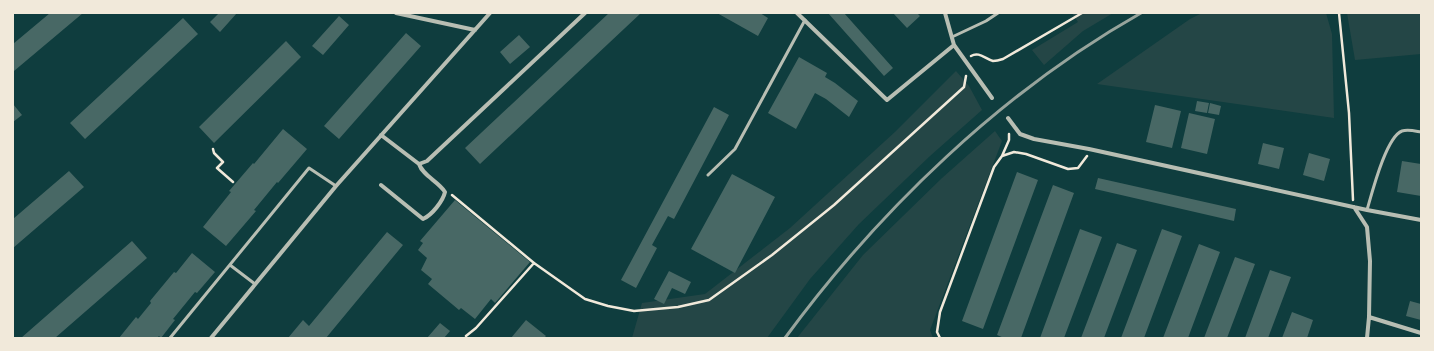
<svg xmlns="http://www.w3.org/2000/svg" width="1434" height="351" font-family="'Noto Sans',sans-serif">
<style>
.green{fill:#244646}
.building{fill:#486865}
.lines{fill:none;stroke-linecap:round;stroke-linejoin:round}
.path{stroke:#f1e9da;stroke-width:2.5}
.service{stroke:#b8beb3;stroke-width:3}
.minor{stroke:#b8beb3;stroke-width:4}
.rail{stroke:#97a49c;stroke-width:3}
</style>
<rect width="100%" height="100%" fill="#0f3d3e"/>
<path class="green" d="M1072,13H1113L1083,31L1044,65L1032,50L1078,22Z
M1202,13H1326L1332,34L1334,118L1097,84L1190,19Z
M1347,13H1421V54L1355,60Z
M956,71L969,86L982,110L930,156L859,224L810,279L767,338H632L642,303L705,294L790,228L896,131Z
M995,131L1002,141L930,330L933,338H797L863,255L942,178Z"/>
<path class="building" d="M50,13H83L14,71L13,69V44Z
M219,13H237L220,32L210,22Z
M609,13H641L480,164L465,148Z
M717,13H760L768,18L758,36Z
M828,13H844L893,68L884,76Z
M893,13H917L920,16L907,28Z
M339,16L349,25L323,55L312,46Z
M183,18L198,34L85,139L70,123Z
M406,33L421,46L339,139L324,126Z
M519,35L530,47L510,64L500,52Z
M286,41L301,57L214,143L199,127Z
M799,57L827,73L825,77L835,83L858,101L849,117L826,99L815,93L796,129L768,113Z
M1197,101L1209,103L1207,113L1195,111Z
M1210,103L1221,106L1219,115L1208,113Z
M13,104L22,115L13,122Z
M1155,105L1181,111L1172,148L1146,142Z
M714,107L729,115L674,219L668,216L652,245L657,248L636,288L621,280Z
M1189,113L1215,119L1207,154L1181,148Z
M283,129L307,149L278,183L277,182L254,210L256,211L226,246L203,227L231,192L229,191L253,163L254,164Z
M1263,143L1284,148L1279,169L1258,164Z
M1309,153L1330,159L1324,181L1303,175Z
M1402,161L1421,164V196L1397,192Z
M69,171L84,187L13,248V219Z
M1017,172L1038,180L983,329L962,321Z
M732,174L775,197L735,273L691,249Z
M1098,178L1236,209L1234,221L1095,189Z
M1053,185L1074,193L1021,338H1004L997,335Z
M455,200L530,262L495,303L491,299L475,319L461,308L459,310L428,284L432,279L421,270L427,258L418,250L423,243L420,241Z
M1080,229L1102,237L1064,338H1040Z
M1162,229L1182,236L1144,338H1121Z
M387,232L403,245L326,338H288L303,320L309,326Z
M132,241L147,258L55,338H21Z
M1117,243L1137,250L1104,338H1081Z
M1199,244L1220,252L1188,338H1163Z
M192,253L215,272L197,293L195,292L173,319L175,320L161,338L159,336L157,338H119L136,317L138,319L151,303L150,301L174,272L176,273Z
M1235,257L1255,264L1227,338H1204Z
M1270,270L1291,277L1268,338H1245Z
M669,271L691,282L685,294L672,288L664,304L654,299Z
M1410,301L1421,304V320L1406,316Z
M1292,312L1313,320L1307,338H1282Z
M526,320L546,336L544,338H511Z
M440,323L450,331L444,338H427Z"/>
<g class="lines">
<path class="path" d="M1339,13L1349,113L1353,200
M971,56C979,51 985,59 993,61C997,61 1000,60 1003,59L1082,13
M213,149L214,153L223,162L217,168L233,182
M1002,156L1009,140V134
M452,195L534,263L585,299L608,306L634,311L678,307L709,300L772,255L834,205L964,87L966,76
M466,336L476,328L534,263
M940,338L937,332L940,312L994,167L1002,156L1014,152L1026,154L1068,169L1078,168L1087,156"/>
<path class="service" d="M952,37L986,21L998,13
M708,175L735,149L805,20
M1367,210C1372,193 1386,137 1402,131C1408,129 1415,131 1421,132
M230,265L255,284
M170,338L309,168L336,186"/>
<path class="minor" d="M396,13L475,30
M797,13L887,100L954,45
M945,13L954,45L992,98
M1008,118L1020,134L1034,139L1089,149L1367,210L1421,220
M381,135L419,164C423,176 438,181 445,192C443,201 432,215 423,219L381,185
M419,164L427,161L585,13
M1354,207L1367,227L1370,261L1369,317L1367,338
M1369,317L1421,333
M211,338L336,186L490,13"/>
<path class="rail" d="M785,338C879,210 1003,91 1141,13"/>
</g>
<rect width="1434" height="351" fill="none" stroke="#f1e9da" stroke-width="28"/>
</svg>
